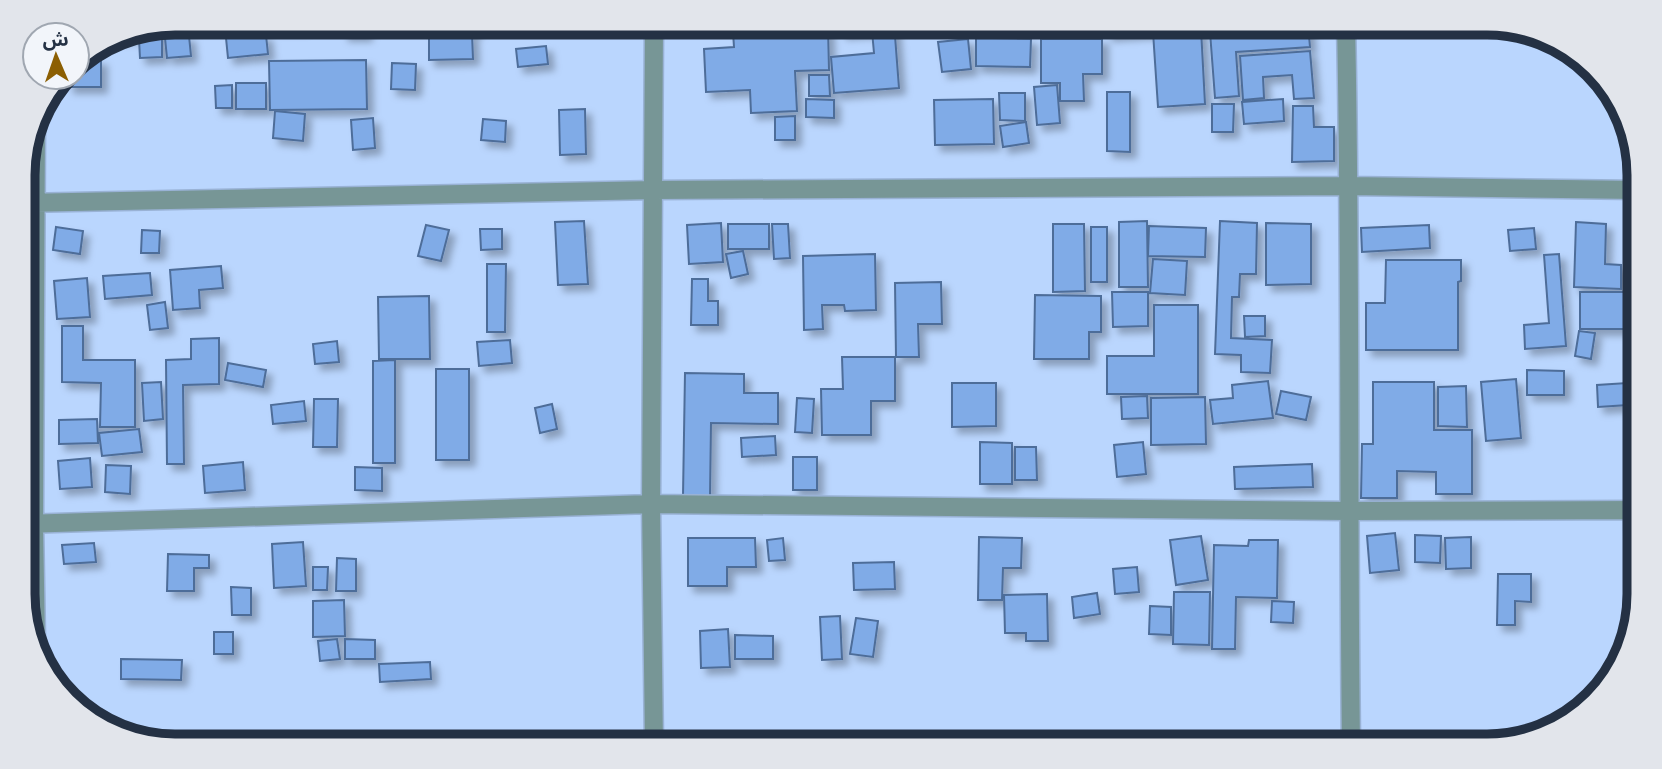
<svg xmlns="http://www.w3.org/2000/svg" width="1662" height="769" font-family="'Source Serif 4','Noto Sans Arabic',serif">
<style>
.building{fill:#80abe7;stroke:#4e6d99;stroke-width:2;filter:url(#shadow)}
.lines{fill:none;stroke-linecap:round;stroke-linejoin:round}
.minor-casing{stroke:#99b2d5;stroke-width:21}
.minor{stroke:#779696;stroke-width:18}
.rim{fill:none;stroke:#243144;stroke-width:9}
</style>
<defs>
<filter id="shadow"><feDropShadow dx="6" dy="6" stdDeviation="3.5" flood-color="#0004"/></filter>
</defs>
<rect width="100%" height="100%" fill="#bad6fe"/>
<path class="building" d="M273,23H301V27H273Z
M342,23H366V35H343Z
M433,23H476V31H433Z
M732,23H776V27L732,28Z
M840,23H894L899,88L834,93L831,57L874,53L872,31L841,33Z
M904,23H964V24H904Z
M1001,23H1065V25L1001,30Z
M1106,23H1179L1180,30L1201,29L1205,104L1158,107L1153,32L1107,35Z
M1183,23H1208V25L1184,26Z
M165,25V37H112L117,34Z
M1308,25L1310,47L1236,52L1239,96L1215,98L1210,32Z
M828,28L829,70L795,71L797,111L751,113L750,90L706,92L704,49L734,47L733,32Z
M429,34H472L473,59L429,60Z
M266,35L268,54L228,58L226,38Z
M189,36L191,56L167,58L165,38Z
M162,38V57L140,58L139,39Z
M976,38L1031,39L1030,67L976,66Z
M968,39L971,69L942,72L938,42Z
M1041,39H1102V74H1083L1084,101H1060V83H1041Z
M546,46L548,64L518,67L516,49Z
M1310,51L1314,98L1294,99L1292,75L1263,77L1264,98L1243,100L1240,56Z
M77,59L101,60V87H68V77H77Z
M366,60L367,109L270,110L269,61Z
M392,63L416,64L415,90L391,89Z
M809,75H829L830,96H809Z
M236,83H266V109H236Z
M232,85V108H216L215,86Z
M1057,85L1060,123L1037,125L1034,87Z
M1107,92H1130V152L1107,151Z
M999,93H1025V121L1000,120Z
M806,99L834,100V118L806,117Z
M993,99L994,144L935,145L934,100Z
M1283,99L1284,121L1244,124L1242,102Z
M1212,104H1234L1233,132H1212Z
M1293,106H1313L1314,127H1334V161L1292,162Z
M585,109L586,154L560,155L559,110Z
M275,111L305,114L303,141L273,138Z
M795,116V140H775V117Z
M373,118L375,148L353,150L351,120Z
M483,119L506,121L505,142L481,140Z
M1026,122L1029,143L1003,147L1000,126Z
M584,221L588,284L558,285L555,222Z
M1147,221L1148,287H1119V222Z
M1220,221L1257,223L1256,274H1240L1239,297H1232L1231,338L1272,340L1270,373L1241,372V355L1215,354Z
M1576,222L1606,224L1605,264L1621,265V289L1574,287Z
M721,223L723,262L689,264L687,225Z
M1266,223L1311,224V284L1266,285Z
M728,224H769V249H728Z
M772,224H788L790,258L774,259Z
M1053,224H1084L1085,291L1053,292Z
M426,225L449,230L441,261L418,256Z
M1429,225L1430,248L1362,252L1361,228Z
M1149,226L1206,228L1205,257L1148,256Z
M56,227L83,231L80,254L53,250Z
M1091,227H1107V282H1091Z
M1534,228L1536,249L1510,251L1508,230Z
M480,229H502V249L481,250Z
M142,230L160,231L159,253H141Z
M743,251L748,274L731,278L726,254Z
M875,254L876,310L845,311L844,305H822L823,329L804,330L803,256Z
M1559,254L1566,346L1525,349L1524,325L1549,323L1544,255Z
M1153,259L1187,261L1185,295L1150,293Z
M1386,260H1461V281L1458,282V350H1366V303H1385Z
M487,264H506L505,332H487Z
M1637,265L1638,266V320H1633Z
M221,266L223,288L199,290L200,308L173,310L170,270Z
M150,273L152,295L105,299L103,276Z
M87,278L90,317L57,319L54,281Z
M692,279H708V301H718V325H691Z
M941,282L942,324H918L919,357H896L895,283Z
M1112,292H1148V326L1113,327Z
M1580,292H1629V329H1580Z
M1035,295L1101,296V332H1089V359H1034Z
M429,296L430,359H379L378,297Z
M165,302L168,328L150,330L147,305Z
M1154,305H1198V394H1107V356H1154Z
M1244,316H1265V336L1245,337Z
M62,326H83V360H135V427H100L101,383L62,382Z
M1579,331L1595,333L1591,359L1575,356Z
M1633,335H1638L1639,356H1633Z
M219,338V384L183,385L184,464H167L166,360L191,359V339Z
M510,340L512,363L479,366L477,342Z
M337,341L339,362L315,364L313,344Z
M842,357H895V401H871V435H822L821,389H843Z
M395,360V463H373V361Z
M228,363L266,370L263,387L225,380Z
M436,369H469V460H436Z
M1527,370L1564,371V395H1527Z
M685,373L744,374V393H778V424L711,423L710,496H683Z
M1516,379L1521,438L1486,441L1481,382Z
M1268,381L1273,418L1213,424L1210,400L1233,398L1232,385Z
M161,382L163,419L144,421L142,383Z
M1373,382H1434V430H1472V494H1436V472L1397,471V498H1361L1362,444H1373Z
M952,383H996V426L952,427Z
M1627,383L1628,405L1598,407L1597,385Z
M1466,386L1467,427L1438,426V387Z
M1281,391L1311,397L1306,420L1276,414Z
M1147,396L1148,418L1122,419L1121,397Z
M1205,397L1206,444L1151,445V398Z
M797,398L814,399L812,433L795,432Z
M314,399H338L337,447H313Z
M304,401L306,421L273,424L271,405Z
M552,404L557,429L540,433L535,408Z
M97,419L98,443L59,444V420Z
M139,429L142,452L102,456L99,433Z
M775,436L776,455L742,457L741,438Z
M980,442L1012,443V484H980Z
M1143,442L1146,474L1117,477L1114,445Z
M1015,447H1036L1037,480H1015Z
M793,457H817V490H793Z
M90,458L92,487L60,489L58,461Z
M243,462L245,490L205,493L203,466Z
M1312,464L1313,487L1235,489L1234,467Z
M106,465L131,466L130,494L105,492Z
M355,467L382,468V491L355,490Z
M1395,533L1399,570L1370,573L1367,536Z
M1415,535L1441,536L1440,563L1415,562Z
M1201,536L1208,580L1176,585L1170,540Z
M979,537L1022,538L1021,568H1003L1002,600H978Z
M1471,537V568L1446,569L1445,538Z
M688,538H755L756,567H727V586H688Z
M783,538L785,560L769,561L767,540Z
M1249,540H1278L1277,598L1236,597L1235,649H1212L1214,545L1248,546Z
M303,542L306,586L274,588L272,544Z
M94,543L96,562L64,564L62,545Z
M168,554L209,555V568H194V591H167Z
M337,558L356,559V591H336Z
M894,562L895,589L854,590L853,563Z
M313,567H328L327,590H313Z
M1137,567L1139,592L1115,594L1113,569Z
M1498,574H1531V602L1515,601V625H1497Z
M231,587L251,588V615H232Z
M1174,592H1210L1209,645L1173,644Z
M1097,593L1100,614L1074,618L1072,597Z
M1047,594L1048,641H1026V633H1005L1004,595Z
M344,600L345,636L313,637V601Z
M1272,601L1294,602L1293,623L1271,622Z
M1150,606L1171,607V635L1149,634Z
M840,616L842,659L822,660L820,617Z
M856,618L878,621L873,657L850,654Z
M728,629L730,667L701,668L700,631Z
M214,632H233V654H214Z
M735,635L773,636V659H735Z
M337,639L340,659L320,661L318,641Z
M345,639L375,640V659H345Z
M121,659L182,660L181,680L121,679Z
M430,662L431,679L380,682L379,664Z"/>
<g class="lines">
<g class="minor-casing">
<path id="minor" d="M654,23L651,504L654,746
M1346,23C1351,264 1348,505 1351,746
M23,203L654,190L1349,186L1638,190
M1633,510L1635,615
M24,524L651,504L1348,511L1639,510
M36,643L34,524L36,115"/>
</g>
<use href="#minor" class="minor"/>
</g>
<path d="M0 0H1662V769H0ZM175 35H1487A140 140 0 0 1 1627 175V594A140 140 0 0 1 1487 734H175A140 140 0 0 1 35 594V175A140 140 0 0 1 175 35Z" fill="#e2e5eb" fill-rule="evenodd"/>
<path class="rim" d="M175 35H1487A140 140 0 0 1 1627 175V594A140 140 0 0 1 1487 734H175A140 140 0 0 1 35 594V175A140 140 0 0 1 175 35Z"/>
<g transform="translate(56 56) rotate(358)"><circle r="33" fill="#f2f5fa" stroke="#a0a7b1" stroke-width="2"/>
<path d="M0-5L12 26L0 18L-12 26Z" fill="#8c5f03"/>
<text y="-10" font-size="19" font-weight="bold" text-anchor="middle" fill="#243144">ش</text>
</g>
</svg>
